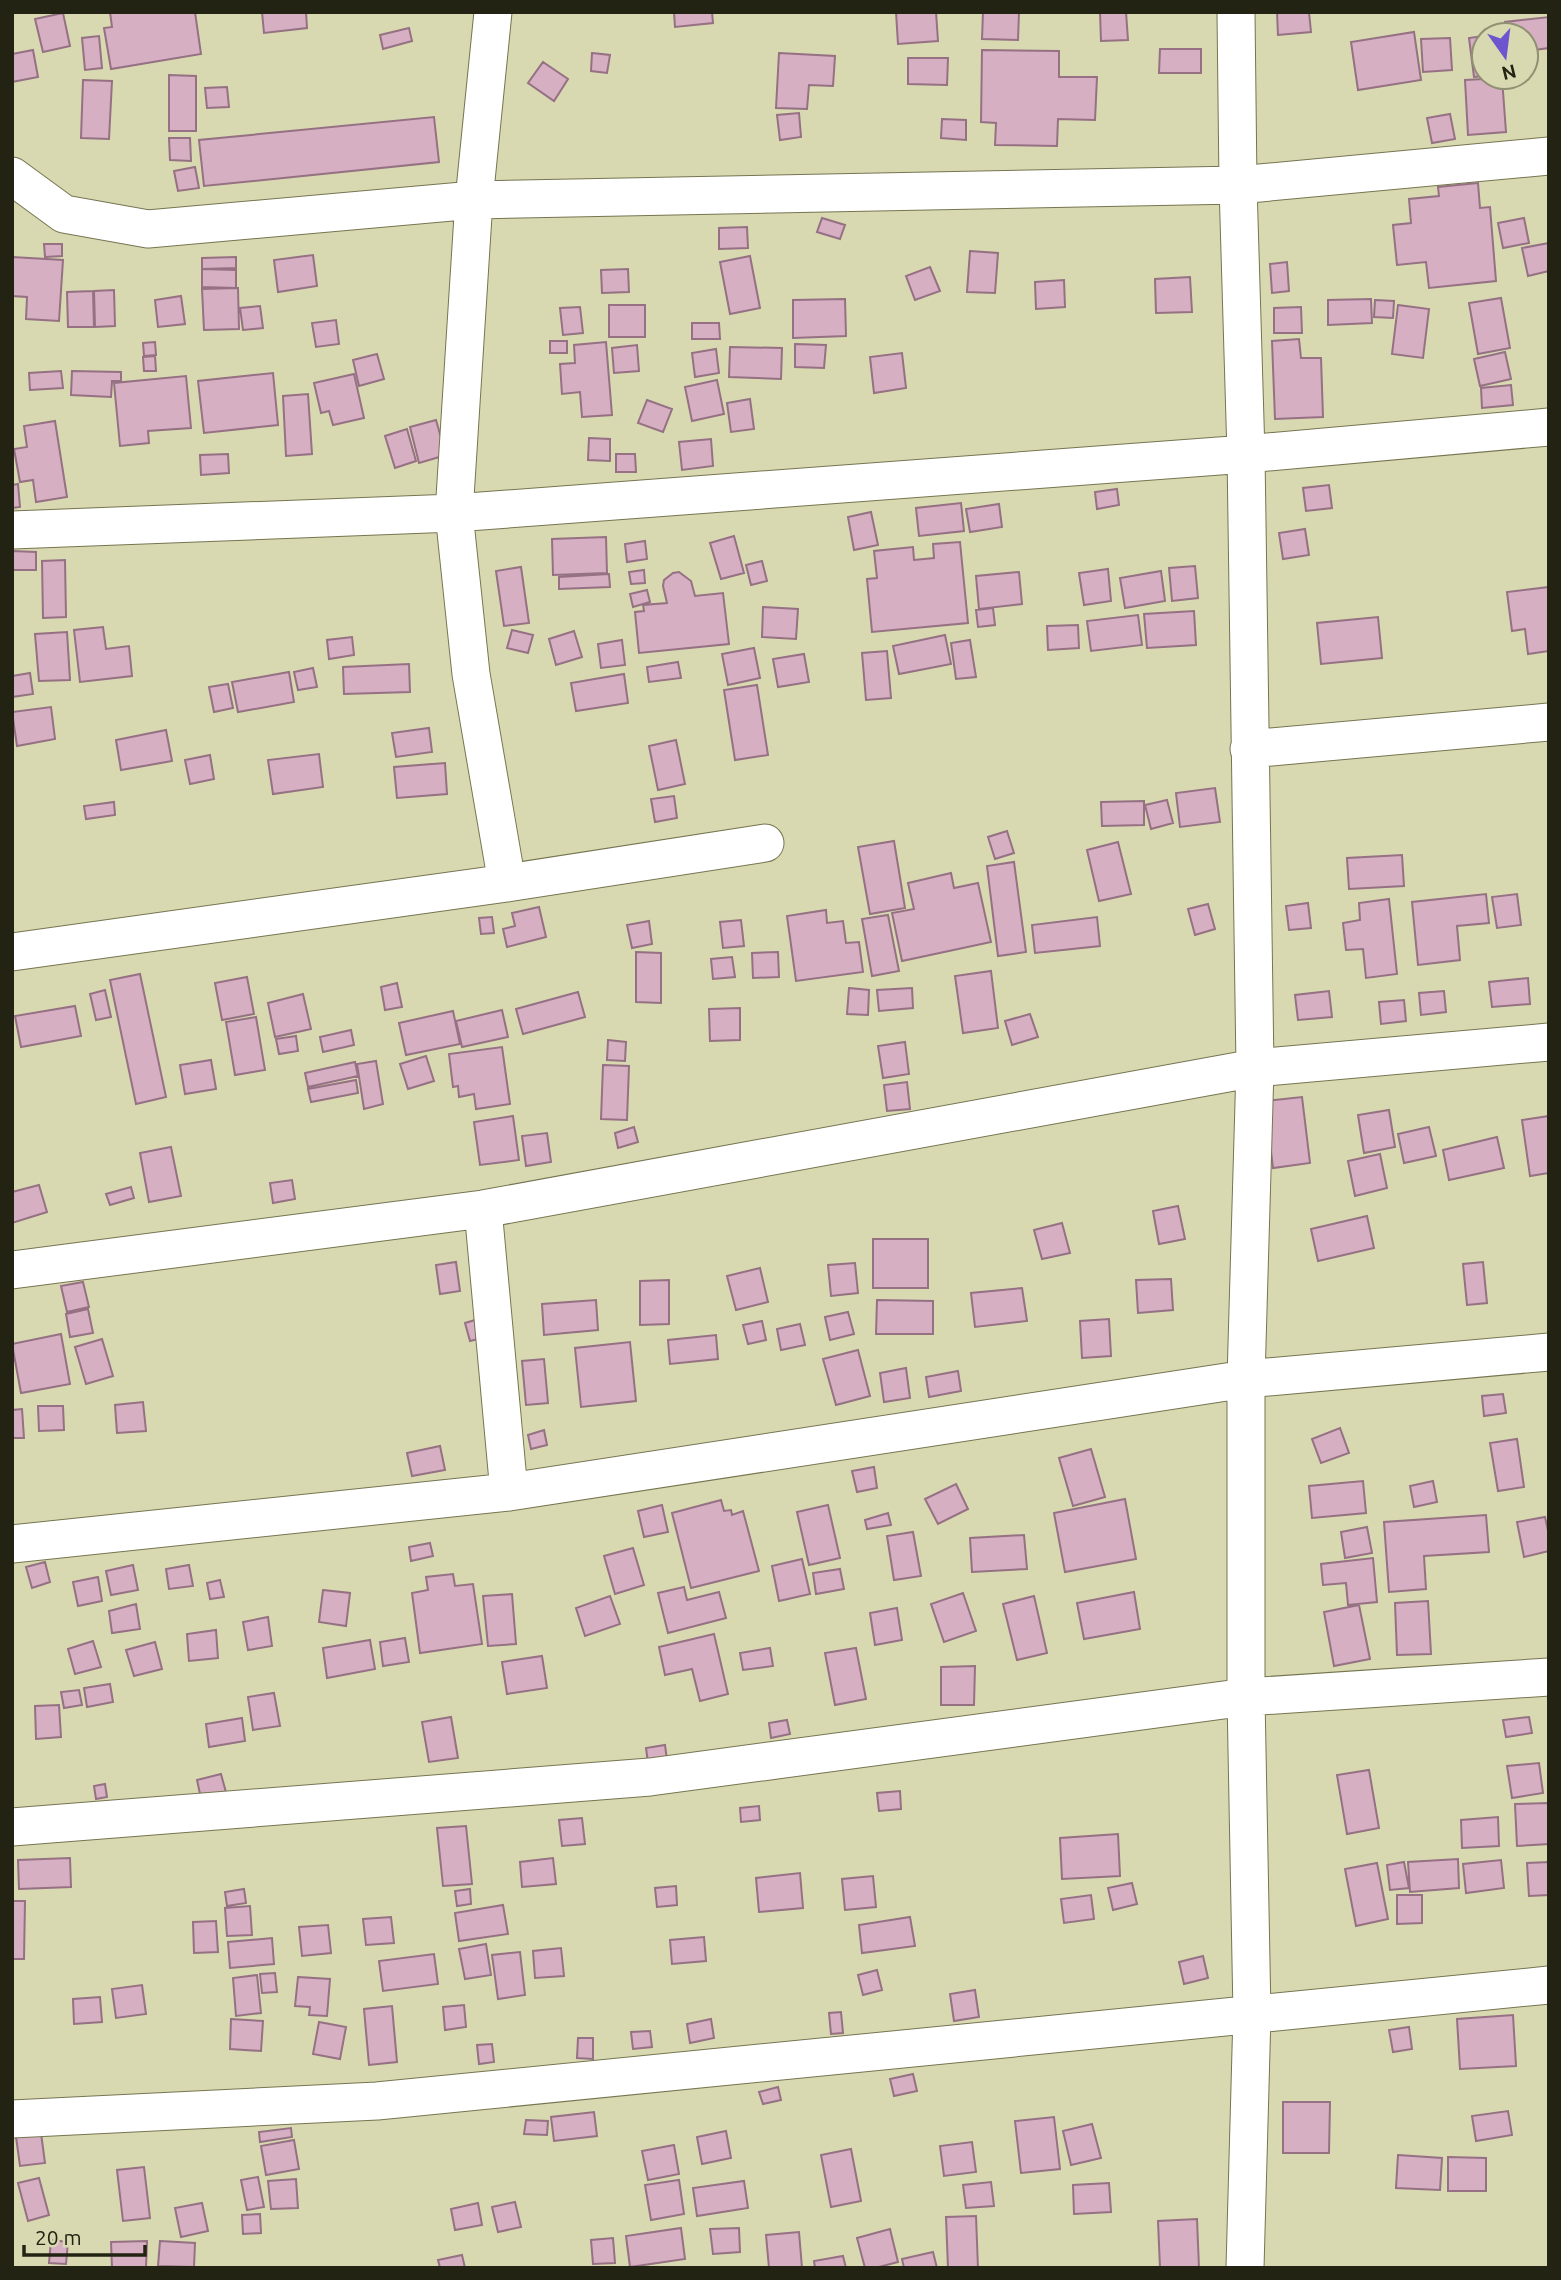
<svg xmlns="http://www.w3.org/2000/svg" width="1561" height="2280" font-family="Ubuntu,sans-serif">
<style>
.building{fill:#d6afc2;stroke:#957183;stroke-width:2}
.lines{fill:none;stroke-linecap:round;stroke-linejoin:round}
.minor-casing{stroke:#767551;stroke-width:39}
.minor{stroke:#fff;stroke-width:37}
</style>
<rect width="100%" height="100%" fill="#d8d8b1"/>
<path class="building" d="M110,12H195L201,54L111,69L104,28L112,27Z
M262,12H306L307,28L264,33Z
M674,12H712L713,23L675,27Z
M896,12H936L938,41L898,44Z
M983,12H1019L1018,40L982,39Z
M1100,12H1126L1128,40L1101,41Z
M1277,12H1309L1311,32L1278,35Z
M63,13L70,46L43,52L35,19Z
M1549,17V48L1526,51V35H1507L1505,22Z
M409,28L412,41L383,49L380,35Z
M1414,32L1421,80L1358,90L1351,42Z
M99,36L102,68L85,70L82,38Z
M1484,36V76L1474,77L1469,38Z
M1450,38L1452,70L1423,72L1421,39Z
M1160,49H1201V73H1159Z
M33,50L38,77L12,82V54Z
M982,50L1059,51V77H1097L1095,120L1058,119L1057,146L995,145L996,123L981,122Z
M592,53L610,55L607,73L591,71Z
M779,53L835,56L833,86L809,85L807,109L776,108Z
M908,58H948L947,85L908,84Z
M543,62L568,79L554,101L528,83Z
M169,75L196,76V131H169Z
M1502,78L1506,132L1468,135L1465,80Z
M83,80L112,81L109,139L81,138Z
M227,87L229,107L207,108L205,88Z
M799,113L801,137L780,140L777,115Z
M1450,114L1455,139L1432,143L1427,118Z
M434,117L439,162L204,186L199,140Z
M942,119L966,120V140L941,138Z
M169,138H190L191,161L170,160Z
M195,167L199,188L178,191L174,171Z
M1478,183L1480,208L1490,207L1496,281L1429,288L1426,262L1397,265L1393,225L1411,223L1409,199L1439,196L1438,187Z
M822,218L845,225L840,239L817,232Z
M1524,218L1529,243L1503,248L1498,223Z
M747,227L748,248L719,249V228Z
M1549,243V271L1528,276L1522,248Z
M44,244H62V256L45,257Z
M970,251L998,253L995,293L967,292Z
M313,255L317,286L278,292L274,260Z
M750,256L760,308L730,314L720,262Z
M12,257L63,260L59,321L26,319L27,297L12,296Z
M236,257V268L202,269V258Z
M1287,262L1289,291L1272,293L1270,264Z
M930,267L940,291L915,300L906,276Z
M202,269L236,270V288L202,287Z
M628,269L629,292L602,293L601,270Z
M1190,277L1192,312L1156,313L1155,279Z
M1064,280L1065,307L1036,309L1035,282Z
M238,288L239,329L204,330L202,289Z
M114,290L115,326L95,327L94,291Z
M93,291L94,327H68L67,292Z
M181,296L185,324L158,327L155,300Z
M1501,298L1510,348L1478,354L1469,303Z
M845,299L846,336L793,338V300Z
M1371,299L1372,323L1328,325V300Z
M1375,300L1394,301L1393,318L1374,317Z
M609,305H645V337H609Z
M1398,305L1429,309L1423,358L1392,354Z
M260,306L263,328L243,330L240,308Z
M580,307L583,333L563,335L560,308Z
M1301,307L1302,333H1274V308Z
M336,320L339,344L316,347L312,323Z
M692,323H719L720,339H692Z
M1299,339L1301,358H1321L1323,417L1275,419L1272,341Z
M550,341H567V353H550Z
M155,342L156,355L144,356L143,343Z
M606,342L612,415L582,417L580,392L562,394L560,364L575,363L574,345Z
M795,344L826,345L824,368L795,367Z
M637,345L639,371L614,373L612,348Z
M730,347L782,348L781,379L729,377Z
M716,349L719,373L695,377L692,353Z
M1505,352L1511,379L1480,386L1474,359Z
M902,353L906,388L874,393L870,357Z
M377,354L384,379L359,386L353,360Z
M155,356L156,371H144L143,357Z
M61,371L63,388L30,390L29,373Z
M72,371L121,372V381H112L111,397L71,395Z
M273,373L278,425L204,433L198,381Z
M354,374L364,418L333,425L329,411L321,413L314,383Z
M186,376L191,428L148,431L149,443L120,446L114,383Z
M717,380L724,414L692,421L685,387Z
M1511,385L1513,405L1482,408L1481,388Z
M308,394L312,454L286,456L283,396Z
M750,399L754,429L731,432L727,403Z
M647,400L672,409L663,432L638,423Z
M436,420L446,455L419,463L410,427Z
M55,421L67,497L36,502L33,480L20,482L14,449L27,447L24,426Z
M407,429L416,461L395,468L385,436Z
M589,438L610,439V461L588,460Z
M711,439L713,466L682,470L679,442Z
M228,454L229,473L201,475L200,455Z
M616,454H635L636,472H616Z
M18,484L20,507L12,508V485Z
M1329,485L1332,508L1306,511L1303,488Z
M1117,489L1119,505L1097,509L1095,492Z
M961,503L964,531L919,536L916,508Z
M999,504L1002,527L970,532L966,509Z
M871,512L878,545L854,550L848,517Z
M1305,529L1309,555L1283,559L1279,533Z
M734,536L744,573L721,579L710,543Z
M606,537L607,573L553,575L552,539Z
M645,541L647,559L627,562L625,544Z
M960,542L968,623L872,632L867,579L877,578L874,551L913,547L914,560L934,558L933,544Z
M12,551L36,552V570H12Z
M65,560L66,617L43,618L42,561Z
M762,561L767,581L751,585L746,565Z
M1195,566L1198,598L1172,601L1169,568Z
M521,567L529,623L504,626L496,571Z
M1108,569L1111,601L1084,605L1079,573Z
M644,570L645,583L631,584L629,572Z
M1161,571L1165,601L1125,608L1120,578Z
M679,572L691,581L695,596L723,593L729,644L639,653L635,612L644,611L643,605L667,603L663,586L664,580L673,573Z
M1019,572L1022,604L979,609L976,576Z
M609,574L610,587L559,589V577Z
M1549,587V651L1528,654L1525,629L1512,631L1507,592Z
M647,590L650,602L633,607L630,594Z
M763,607L798,609L796,639L762,637Z
M993,608L995,625L978,627L976,610Z
M1194,611L1196,645L1147,648L1144,614Z
M1138,615L1142,645L1091,651L1087,621Z
M1378,617L1382,658L1321,664L1317,623Z
M1078,625L1079,648L1048,650L1047,626Z
M103,627L106,649L129,646L132,676L80,682L74,630Z
M512,630L533,635L528,653L507,648Z
M574,631L582,657L556,665L549,639Z
M67,632L70,680L39,681L35,634Z
M945,635L951,664L899,674L893,646Z
M352,637L354,655L329,659L327,640Z
M622,640L625,665L601,668L598,644Z
M970,640L976,677L956,679L951,643Z
M754,648L760,678L728,685L722,654Z
M887,651L891,698L866,700L862,653Z
M804,654L809,682L778,687L773,659Z
M678,662L681,678L649,682L647,667Z
M409,664L410,692L344,694L343,667Z
M313,668L317,687L298,690L294,672Z
M289,672L294,702L238,712L232,682Z
M30,673L33,694L12,697V676Z
M624,674L628,703L576,711L571,683Z
M228,684L233,708L214,712L209,687Z
M757,685L768,755L735,760L724,690Z
M51,707L55,739L17,746L12,712Z
M429,728L432,752L396,757L392,733Z
M166,730L172,761L121,770L116,740Z
M676,740L685,784L658,790L649,746Z
M319,754L323,787L273,794L268,760Z
M210,755L214,779L190,784L185,760Z
M445,763L447,794L397,798L394,767Z
M1215,788L1220,822L1180,827L1176,793Z
M674,796L677,818L655,822L651,799Z
M1167,800L1173,823L1151,829L1145,805Z
M1144,801V825L1102,826L1101,802Z
M114,802L115,815L86,819L84,806Z
M1007,831L1014,853L995,859L988,837Z
M894,841L905,908L870,914L858,847Z
M1118,842L1131,894L1099,901L1087,850Z
M1402,855L1404,886L1349,889L1347,858Z
M1014,862L1026,952L998,956L987,866Z
M951,873L954,888L978,883L991,942L902,961L892,913L914,909L908,883Z
M1486,894L1489,923L1457,926L1460,960L1418,965L1412,902Z
M1517,894L1521,925L1497,928L1492,897Z
M1389,899L1397,974L1366,978L1363,949L1346,950L1343,923L1360,920L1359,903Z
M1308,903L1311,928L1289,930L1286,906Z
M1208,904L1215,929L1195,935L1188,909Z
M539,907L546,937L507,947L503,929L515,926L512,913Z
M826,910L827,923L843,921L846,943L859,942L863,972L796,981L787,916Z
M888,915L899,971L872,976L862,919Z
M492,917L494,933L481,934L479,918Z
M1097,917L1100,946L1035,953L1032,925Z
M741,920L744,946L723,948L720,922Z
M649,921L652,944L632,948L627,925Z
M636,952L661,953V1003L636,1002Z
M778,952L779,977L753,978L752,953Z
M732,957L735,977L713,979L711,959Z
M991,971L998,1028L963,1033L955,976Z
M140,974L166,1097L136,1104L110,980Z
M247,977L254,1014L222,1020L215,983Z
M1528,978L1530,1004L1492,1007L1489,982Z
M397,983L402,1007L385,1010L381,987Z
M849,988L869,990L868,1015L847,1014Z
M912,988L913,1008L879,1011L877,990Z
M105,990L111,1017L96,1020L90,994Z
M1329,991L1332,1017L1298,1020L1295,995Z
M1444,991L1446,1012L1421,1015L1419,993Z
M578,992L585,1017L523,1034L516,1009Z
M303,994L311,1029L275,1037L268,1003Z
M1404,1000L1406,1021L1381,1024L1379,1002Z
M75,1006L81,1036L21,1047L15,1016Z
M740,1008V1040L710,1041L709,1009Z
M502,1010L508,1037L462,1047L456,1021Z
M453,1011L460,1044L406,1055L399,1023Z
M1030,1014L1038,1037L1012,1045L1005,1021Z
M256,1017L265,1070L235,1075L226,1022Z
M351,1030L354,1045L323,1052L320,1037Z
M296,1036L298,1051L279,1054L276,1039Z
M608,1040L626,1042L625,1061L607,1060Z
M905,1042L909,1074L883,1078L878,1046Z
M502,1047L510,1104L476,1109L474,1094L459,1097L458,1086L453,1087L449,1054Z
M426,1056L434,1081L408,1089L400,1064Z
M211,1060L216,1089L185,1094L180,1065Z
M376,1061L383,1104L364,1109L357,1064Z
M355,1062L358,1076L308,1087L305,1073Z
M603,1065L629,1066L627,1120L601,1119Z
M356,1080L358,1093L311,1102L308,1089Z
M907,1082L910,1109L887,1111L884,1085Z
M1302,1097L1310,1163L1273,1168L1265,1101Z
M1389,1110L1395,1147L1364,1153L1358,1115Z
M513,1116L519,1160L480,1165L474,1122Z
M1549,1116V1173L1530,1176L1522,1120Z
M634,1127L638,1142L618,1148L615,1133Z
M1429,1127L1436,1156L1404,1163L1398,1134Z
M547,1133L551,1162L526,1166L522,1136Z
M1497,1137L1504,1168L1449,1180L1443,1150Z
M171,1147L181,1196L149,1202L140,1153Z
M1380,1154L1387,1188L1355,1196L1348,1161Z
M292,1180L295,1199L273,1203L270,1183Z
M39,1185L47,1212L12,1223V1192Z
M131,1187L134,1198L110,1205L106,1194Z
M1178,1206L1185,1239L1159,1244L1153,1211Z
M1367,1216L1374,1248L1318,1261L1311,1229Z
M1062,1223L1070,1253L1042,1259L1034,1230Z
M873,1239H928V1288H873Z
M456,1262L460,1291L440,1294L436,1265Z
M1483,1262L1487,1303L1467,1305L1463,1264Z
M855,1263L858,1293L831,1296L828,1265Z
M760,1268L768,1302L736,1310L727,1276Z
M1171,1279L1173,1310L1138,1313L1136,1280Z
M669,1280V1324L640,1325V1281Z
M83,1282L89,1307L67,1312L61,1286Z
M1022,1288L1027,1321L975,1327L971,1293Z
M596,1300L598,1330L544,1335L542,1304Z
M877,1300L933,1301V1334H876Z
M88,1309L93,1333L70,1337L66,1314Z
M848,1312L854,1334L830,1340L825,1317Z
M485,1317L490,1336L470,1341L465,1323Z
M1109,1319L1111,1356L1082,1358L1080,1321Z
M762,1321L766,1340L748,1344L743,1325Z
M800,1324L805,1345L781,1350L777,1329Z
M61,1334L70,1384L21,1393L12,1344Z
M716,1335L718,1359L670,1364L668,1340Z
M102,1339L113,1376L86,1384L75,1347Z
M630,1342L636,1401L581,1407L575,1348Z
M858,1350L870,1396L836,1405L823,1359Z
M544,1359L548,1403L526,1405L522,1361Z
M906,1368L910,1398L884,1402L880,1373Z
M958,1371L961,1391L929,1397L926,1377Z
M1503,1394L1506,1413L1484,1416L1482,1396Z
M143,1402L146,1431L117,1433L115,1405Z
M38,1406H63L64,1430L39,1431Z
M22,1409L24,1438H12V1410Z
M1340,1428L1349,1453L1321,1463L1312,1439Z
M544,1430L547,1445L531,1449L528,1435Z
M1517,1439L1524,1487L1498,1491L1490,1443Z
M440,1446L445,1470L412,1476L407,1453Z
M1091,1449L1105,1497L1073,1506L1059,1458Z
M874,1467L877,1488L857,1492L852,1471Z
M1363,1481L1366,1513L1312,1518L1309,1486Z
M1433,1481L1437,1502L1414,1507L1410,1486Z
M956,1484L968,1509L938,1524L925,1499Z
M1125,1499L1136,1559L1065,1572L1054,1513Z
M721,1500L724,1511L731,1510L732,1515L743,1511L759,1571L691,1588L672,1513Z
M662,1505L668,1532L644,1537L638,1511Z
M828,1505L840,1558L809,1565L797,1512Z
M888,1513L891,1525L867,1529L865,1520Z
M1486,1515L1489,1552L1424,1556L1426,1589L1389,1592L1384,1522Z
M1545,1517L1549,1535V1551L1524,1557L1517,1522Z
M1367,1527L1372,1553L1345,1558L1341,1532Z
M913,1532L921,1576L894,1580L887,1536Z
M1024,1535L1027,1569L972,1572L970,1538Z
M430,1543L433,1556L411,1561L409,1547Z
M633,1548L644,1585L615,1594L604,1556Z
M1373,1558L1377,1602L1348,1605L1346,1583L1323,1585L1321,1564Z
M802,1559L810,1594L779,1601L772,1566Z
M45,1562L50,1582L32,1588L26,1567Z
M133,1565L138,1590L111,1595L106,1571Z
M189,1565L193,1586L169,1589L166,1569Z
M840,1569L844,1589L816,1594L813,1573Z
M453,1574L455,1586L473,1584L482,1644L420,1653L412,1593L428,1590L426,1577Z
M98,1577L102,1601L78,1606L73,1582Z
M220,1580L224,1597L210,1599L207,1583Z
M684,1587L687,1600L719,1592L726,1618L668,1633L658,1593Z
M323,1590L350,1593L346,1626L319,1622Z
M1134,1592L1140,1629L1084,1639L1077,1603Z
M963,1593L976,1631L944,1642L931,1604Z
M512,1594L516,1644L488,1646L483,1596Z
M610,1596L620,1624L585,1636L576,1608Z
M1034,1596L1047,1653L1017,1660L1003,1604Z
M1428,1601L1431,1654L1397,1655L1395,1603Z
M136,1604L140,1629L112,1633L109,1611Z
M1359,1605L1370,1659L1334,1666L1324,1612Z
M897,1608L902,1640L875,1645L870,1613Z
M268,1617L272,1646L248,1650L243,1622Z
M216,1630L218,1658L189,1661L187,1634Z
M714,1634L728,1694L700,1701L692,1669L665,1675L659,1647Z
M405,1638L409,1662L383,1666L380,1642Z
M370,1640L375,1669L327,1678L323,1648Z
M93,1641L101,1667L75,1674L68,1649Z
M155,1642L162,1669L134,1676L126,1650Z
M770,1648L773,1666L743,1670L740,1653Z
M856,1648L866,1699L835,1705L825,1653Z
M542,1656L547,1688L507,1694L502,1662Z
M975,1666L974,1705H941V1667Z
M110,1684L113,1702L87,1707L84,1688Z
M79,1690L82,1705L64,1708L61,1692Z
M274,1693L280,1726L253,1730L248,1697Z
M59,1705L61,1737L36,1739L35,1706Z
M451,1717L458,1758L429,1762L422,1722Z
M1529,1717L1532,1733L1506,1737L1503,1720Z
M242,1718L245,1741L209,1747L206,1724Z
M787,1720L790,1734L771,1738L769,1723Z
M665,1745L667,1760L648,1763L646,1748Z
M1539,1763L1543,1793L1512,1798L1507,1766Z
M1369,1770L1379,1828L1347,1834L1337,1775Z
M221,1774L227,1796L202,1803L197,1780Z
M105,1784L107,1797L96,1799L94,1786Z
M900,1791L901,1809L879,1811L877,1793Z
M1549,1803V1844L1517,1846L1515,1804Z
M759,1806L760,1820L741,1822L740,1808Z
M1498,1817L1499,1846L1462,1848L1461,1820Z
M582,1818L585,1844L562,1846L559,1820Z
M466,1826L472,1884L443,1886L437,1828Z
M1118,1834L1120,1876L1062,1879L1060,1838Z
M70,1858L71,1887L19,1889L18,1860Z
M553,1858L556,1884L522,1887L520,1862Z
M1458,1859L1459,1888L1410,1892L1408,1862Z
M1501,1860L1504,1888L1466,1893L1463,1864Z
M1404,1862L1409,1888L1390,1890L1387,1865Z
M1549,1862V1895L1529,1896L1527,1863Z
M1377,1863L1388,1919L1356,1926L1345,1869Z
M800,1873L803,1908L759,1912L756,1878Z
M873,1876L876,1907L845,1910L842,1879Z
M1132,1883L1137,1904L1113,1910L1108,1888Z
M676,1886L677,1905L657,1907L655,1888Z
M244,1889L246,1903L227,1906L225,1892Z
M470,1889L471,1904L457,1906L455,1891Z
M1091,1895L1094,1919L1064,1923L1061,1899Z
M1397,1895H1422V1923L1397,1924Z
M12,1901H25L24,1959H12Z
M503,1905L508,1934L459,1941L455,1913Z
M250,1906L252,1935L227,1936L225,1908Z
M391,1917L394,1943L366,1945L363,1919Z
M910,1917L915,1946L862,1953L859,1925Z
M216,1921L218,1952L194,1953L193,1922Z
M328,1925L331,1953L302,1956L299,1927Z
M704,1937L706,1961L672,1964L670,1940Z
M272,1938L274,1964L230,1968L228,1942Z
M486,1944L491,1975L465,1979L459,1949Z
M561,1948L564,1976L535,1978L533,1951Z
M520,1952L525,1995L498,1999L492,1955Z
M434,1954L438,1984L383,1991L379,1961Z
M1203,1956L1208,1978L1184,1984L1179,1962Z
M877,1970L882,1990L863,1995L858,1975Z
M275,1973L277,1992L262,1993L260,1974Z
M257,1975L261,2013L236,2016L233,1978Z
M298,1977L330,1979L327,2016L309,2015L310,2007L295,2006Z
M142,1985L146,2014L116,2018L112,1989Z
M975,1990L979,2017L954,2021L950,1994Z
M100,1997L102,2022L74,2024L73,1999Z
M464,2005L466,2027L445,2030L443,2007Z
M392,2006L397,2062L369,2065L364,2009Z
M841,2012L843,2033L831,2034L829,2013Z
M1513,2015L1516,2066L1460,2069L1457,2019Z
M231,2019L263,2021L261,2051L230,2049Z
M711,2019L714,2038L690,2043L687,2024Z
M319,2022L346,2027L340,2059L313,2054Z
M1409,2027L1412,2049L1393,2052L1389,2030Z
M650,2031L652,2047L633,2049L631,2032Z
M578,2038H593V2059L577,2058Z
M492,2044L494,2062L479,2064L477,2045Z
M913,2074L917,2091L894,2096L890,2079Z
M778,2087L781,2100L763,2104L759,2092Z
M1283,2102H1330L1329,2153H1283Z
M1508,2111L1512,2135L1476,2141L1472,2116Z
M594,2112L597,2136L554,2141L551,2117Z
M1054,2117L1060,2169L1021,2173L1015,2121Z
M526,2120L548,2121L547,2135L524,2134Z
M1092,2124L1101,2158L1071,2165L1063,2131Z
M291,2128L292,2137L260,2142L259,2132Z
M726,2131L731,2158L702,2164L697,2137Z
M41,2133L45,2163L20,2166L16,2137Z
M294,2140L299,2169L266,2175L261,2146Z
M972,2142L976,2172L944,2176L940,2146Z
M674,2145L679,2174L648,2180L642,2151Z
M851,2149L861,2201L831,2207L821,2155Z
M1398,2155L1442,2158L1440,2190L1396,2188Z
M1448,2157L1486,2158V2191H1448Z
M144,2167L150,2218L123,2221L117,2170Z
M258,2177L264,2207L247,2210L241,2180Z
M39,2178L49,2215L28,2221L18,2183Z
M296,2179L298,2208L271,2209L268,2181Z
M679,2180L684,2214L651,2220L645,2185Z
M744,2181L748,2208L697,2216L693,2188Z
M991,2182L994,2206L966,2208L963,2185Z
M1109,2183L1111,2212L1074,2214L1073,2185Z
M515,2202L521,2227L498,2232L492,2207Z
M202,2203L208,2231L181,2237L175,2208Z
M478,2203L482,2225L455,2230L451,2209Z
M260,2214L261,2233L243,2234L242,2215Z
M976,2216L978,2268H948L946,2217Z
M1197,2219L1199,2268H1160L1158,2221Z
M681,2228L685,2259L630,2267L626,2236Z
M739,2228L740,2252L713,2254L710,2229Z
M890,2229L898,2262L875,2268H865L857,2238Z
M799,2232L802,2268H769L766,2235Z
M613,2238L615,2263L593,2264L591,2240Z
M51,2240L68,2242L66,2264L49,2263Z
M147,2241L146,2268H112L111,2242Z
M160,2241L195,2243L194,2267L158,2266Z
M933,2252L937,2268H904L902,2259Z
M462,2255L465,2268H440L438,2260Z
M843,2256L846,2268H815L814,2261Z"/>
<g class="lines">
<g class="minor-casing">
<path id="minor" d="M493,12L474,200L454,513L471,674L507,883
M1236,12L1238,185L1246,454L1255,1068L1246,1379V1697L1252,2014L1245,2268
M12,176L64,214L148,229L474,200L1238,185L1549,156
M12,530L454,513L1246,454L1549,427
M1249,749L1549,722
M12,952L507,883L765,843
M483,1209L509,1492
M12,1270L483,1209L1255,1068L1549,1042
M12,1544L509,1492L1246,1379L1549,1352
M12,1827L650,1777L1246,1697L1549,1677
M12,2119L377,2101L1549,1985"/>
</g>
<use href="#minor" class="minor"/>
</g>
<rect width="1561" height="2280" fill="none" stroke="#232314" stroke-width="28"/>
<g transform="translate(1505 56) rotate(166)"><circle r="33" fill="#d8d8b1" stroke="#909072" stroke-width="2"/>
<path d="M0-5L12 26L0 18L-12 26Z" fill="#6c55ce"/>
<text y="-10" font-size="19" font-weight="bold" text-anchor="middle" fill="#232314">N</text>
</g>
<path d="M24 2245v10h121v-10" fill="none" stroke="#232314" stroke-width="3.5"/>
<text x="35" y="2245" font-size="21" fill="#232314" stroke="#d8d8b1" stroke-width="5" paint-order="stroke">20 m</text>
</svg>
